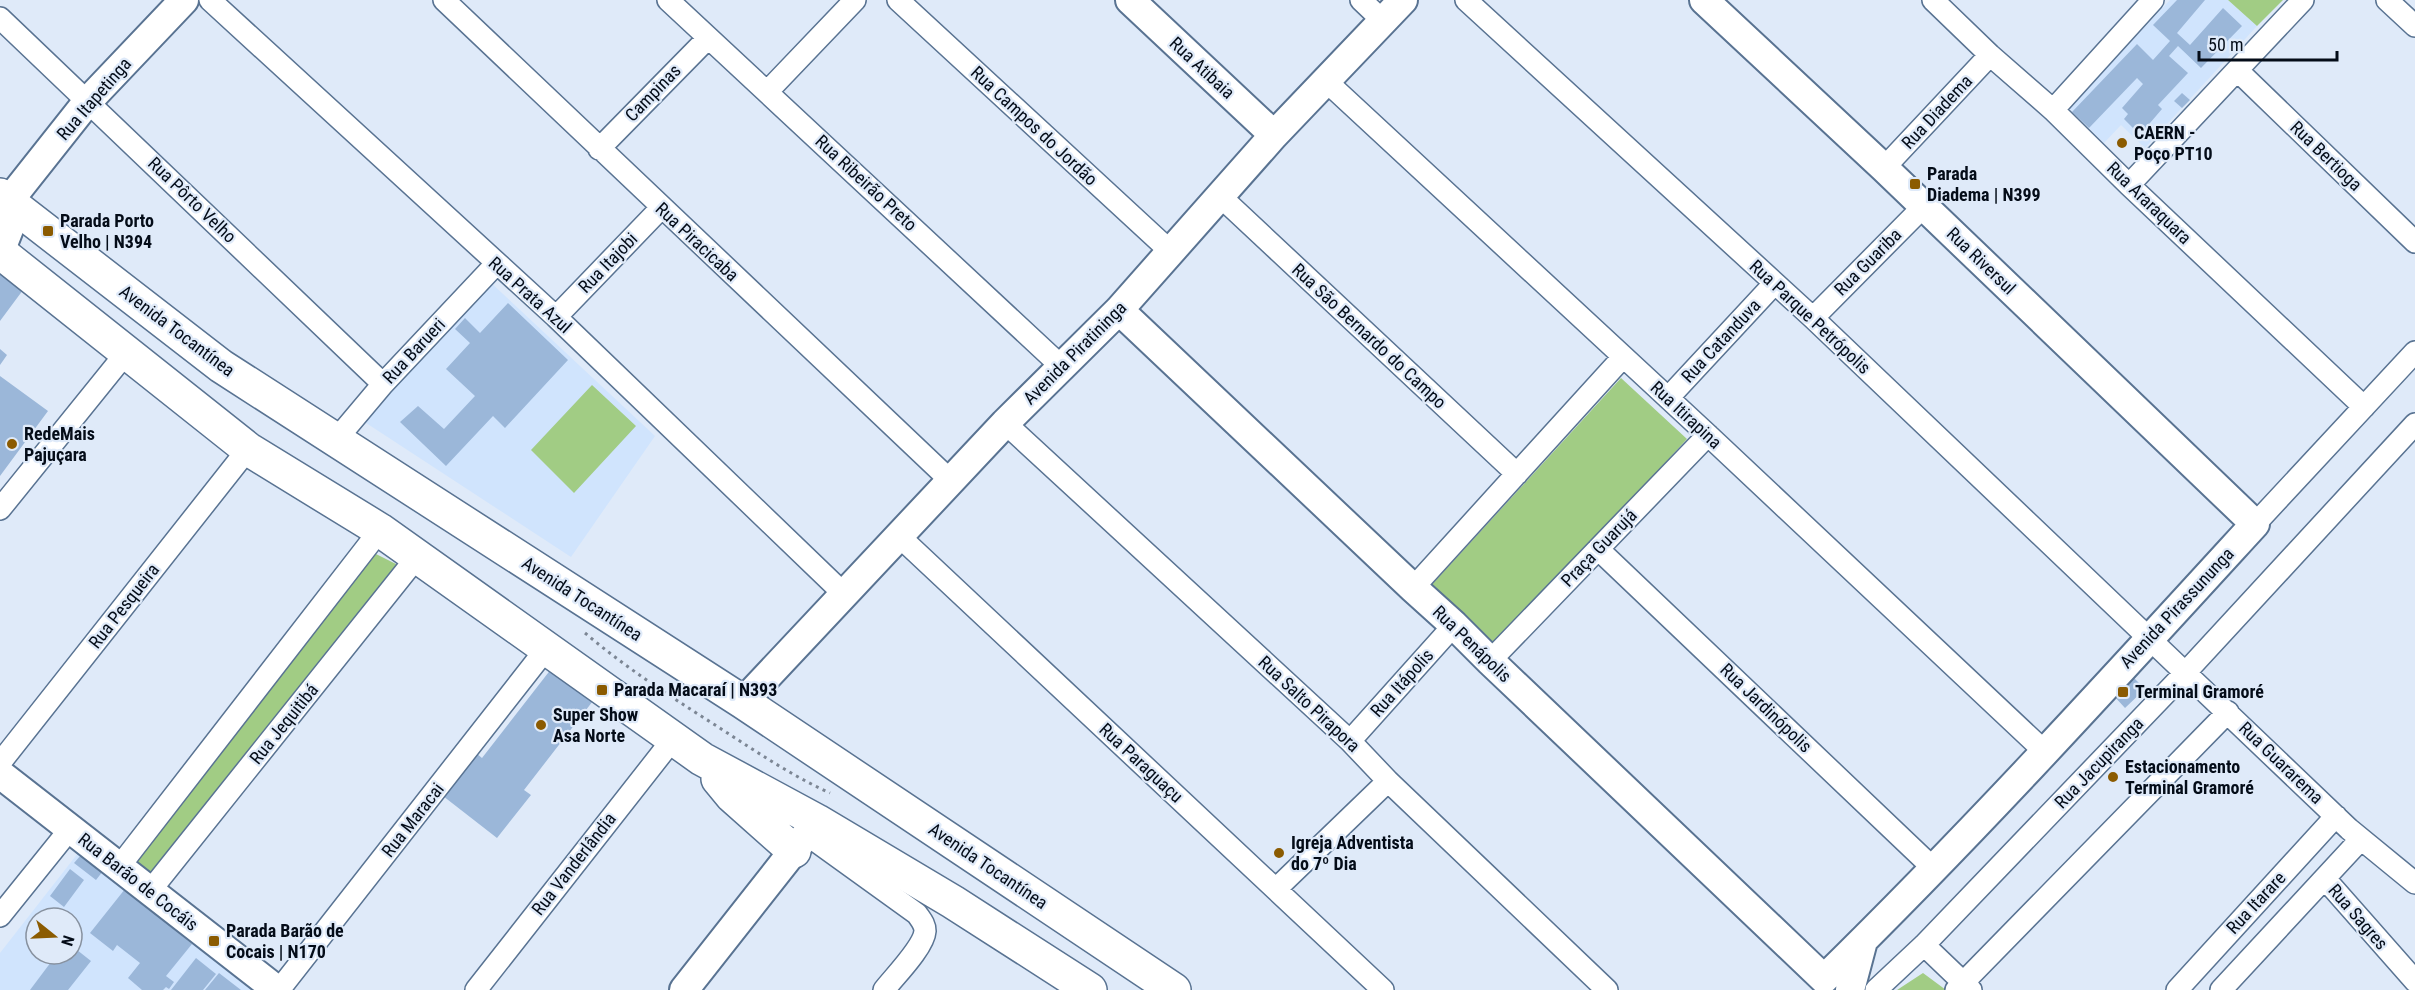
<svg xmlns="http://www.w3.org/2000/svg" width="2415" height="990" font-family="'Roboto Condensed',sans-serif">
<style>
.built{fill:#d0e4fd;fill-rule:evenodd}
.green{fill:#a1cc84}
.building{fill:#9bb7d9}
.lines{fill:none;stroke-linecap:round;stroke-linejoin:round}
.street-casing{stroke:#597392;stroke-width:24}
.secondary-casing{stroke:#597392;stroke-width:32}
.primary-casing{stroke:#597392;stroke-width:36}
.path{stroke:#7c8694;stroke-width:3;stroke-dasharray:3 4.5;stroke-linecap:butt}
.street{stroke:#fff;stroke-width:21}
.secondary{stroke:#fff;stroke-width:28}
.primary{stroke:#fff;stroke-width:33}
.poi-dot{fill:#8b5b01;stroke:#dfeaf9;stroke-width:2}
.labels{text-anchor:middle;stroke-width:4.5;stroke-linejoin:round;paint-order:stroke}
.street-label{font-size:18px;fill:#040c18;stroke:#dfeaf9}
.poi-label{font-size:18px;font-weight:bold;fill:#040c18;stroke:#dfeaf9;text-anchor:start}
</style>
<rect width="100%" height="100%" fill="#dfeaf9"/>
<path class="built" d="M2170,0H2228L2257,26L2145,148L2121,125L2104,143L2069,108Z
M488,280L655,436L571,557L360,419Z
M82,848L165,919L164,921L192,944L193,942L251,990H0V953ZM36,918H72V954H36Z"/>
<path class="green" d="M2228,0H2283L2257,26Z
M1621,378L1687,439L1492,652L1426,591Z
M592,385L636,426L574,493L531,450Z
M376,554L400,566L154,877L130,860Z
M1923,973L1946,990H1897Z"/>
<path class="building" d="M2177,0H2205L2177,33L2190,45L2223,8L2242,26L2201,68L2178,46L2169,56L2188,73L2158,105L2162,109L2144,130L2138,124L2133,128L2124,119L2128,114L2122,108L2143,84L2137,78L2089,128L2072,112L2137,44L2153,60L2170,41L2153,25Z
M2182,93L2190,100L2182,108L2174,101Z
M0,272L23,290L0,321Z
M508,303L568,360L505,428L493,416L446,466L400,422L418,406L444,429L475,396L446,369L470,343L455,329L465,318L480,333Z
M0,349L7,355L0,365Z
M0,376L48,411L0,476Z
M555,664L596,697L524,790L531,795L497,838L443,796L476,753L482,758Z
M2130,674L2145,689L2125,708L2113,695Z
M81,855L103,871L96,880L74,863Z
M70,869L84,880L64,907L50,896Z
M125,889L192,944L166,976L174,982L169,989L166,987L163,990H142L128,978L140,963L117,945L113,951L90,933Z
M72,946L91,961L68,990H30L57,954H72Z
M196,958L216,974L203,990H171Z
M219,973L241,990H205Z"/>
<g class="lines">
<g class="street-casing">
<path id="street" d="M210,0L556,317L845,595
M444,0L952,482
M668,0L1062,367
M898,0L1170,251
M1361,0L1383,21
M1466,0L1813,318L2349,829L2415,883
M1933,0L1990,55L2053,110L2129,185L2364,407
M2387,0L2415,26
M0,18L383,384
M2237,70L2415,242
M1326,81L1708,435L2044,751
M768,91L855,0
M2053,110L2153,0
M599,149L708,38
M1884,168L1990,55
M2129,185L2303,0
M1221,197L1517,474
M556,317L661,208
M1813,318L1924,206
M1668,398L1774,284
M1005,423L1350,741L1388,781L1607,990
M335,441L383,384L496,264
M0,509L126,353
M2255,524L2415,352
M900,537L1383,990
M1598,549L1933,868
M1413,588L1623,357
M1490,661L1708,435
M1350,741L1454,625
M0,763L248,449
M806,834L917,914C921,920 925,924 925,931C924,947 894,977 884,990
M119,867L380,530
M2326,880L2415,981
M1276,889L1388,781
M150,891L417,557
M0,916L70,829
M1924,945L1971,990
M279,990L546,649
M476,990L673,739
M1876,990L1924,945L2186,672L2415,424
M1956,990L2228,712
M2177,990L2336,816
M2221,990L2361,839"/>
</g>
<g class="secondary-casing">
<path id="secondary" d="M1130,0L1274,135
M0,252L11,224L8,202L88,101L184,0
M1119,310L1413,588L1454,625L1490,661L1824,979C1973,833 2114,678 2255,524L1884,168L1704,0
M743,702L1005,423L1119,310L1274,135L1403,0
M0,774L277,990
M684,990L817,821
M1850,990L1863,941"/>
</g>
<g class="primary-casing">
<path id="primary" d="M0,195L221,366L743,702L1174,990
M0,252L248,449L380,530L702,759L817,821L953,902L1090,990
M718,779L732,796L794,851"/>
</g>
<path class="path" d="M585,633C625,667 668,695 712,723C751,748 788,774 830,793"/>
<use href="#street" class="street"/>
<use href="#secondary" class="secondary"/>
<use href="#primary" class="primary"/>
</g>
<g class="poi-dot">
<circle cx="2122" cy="143" r="6"/>
<rect x="1909" y="178" width="12" height="12" rx="3"/>
<rect x="42" y="225" width="12" height="12" rx="3"/>
<circle cx="12" cy="444" r="6"/>
<rect x="596" y="684" width="12" height="12" rx="3"/>
<rect x="2117" y="686" width="12" height="12" rx="3"/>
<circle cx="541" cy="725" r="6"/>
<circle cx="2113" cy="777" r="6"/>
<circle cx="1279" cy="853" r="6"/>
<rect x="208" y="935" width="12" height="12" rx="3"/>
</g>
<g class="labels">
<g class="street-label">
<text transform="translate(1202 68) rotate(43)" y="6">Rua Atibaia</text>
<text transform="translate(653 93) rotate(-46)" y="6">Campinas</text>
<text transform="translate(94 99) rotate(-49)" y="6">Rua Itapetinga</text>
<text transform="translate(1937 112) rotate(-47)" y="6">Rua Diadema</text>
<text transform="translate(1034 126) rotate(43)" y="6">Rua Campos do Jordão</text>
<text transform="translate(2326 156) rotate(44)" y="6">Rua Bertioga</text>
<text transform="translate(866 183) rotate(43)" y="6">Rua Ribeirão Preto</text>
<text transform="translate(192 200) rotate(44)" y="6">Rua Pôrto Velho</text>
<text transform="translate(2149 203) rotate(44)" y="6">Rua Araraquara</text>
<text transform="translate(697 242) rotate(43)" y="6">Rua Piracicaba</text>
<text transform="translate(1981 261) rotate(44)" y="6">Rua Riversul</text>
<text transform="translate(1868 262) rotate(-45)" y="6">Rua Guariba</text>
<text transform="translate(608 263) rotate(-46)" y="6">Rua Itajobi</text>
<text transform="translate(530 295) rotate(42)" y="6">Rua Prata Azul</text>
<text transform="translate(1810 317) rotate(43)" y="6">Rua Parque Petrópolis</text>
<text transform="translate(177 331) rotate(37)" y="6">Avenida Tocantínea</text>
<text transform="translate(1369 336) rotate(43)" y="6">Rua São Bernardo do Campo</text>
<text transform="translate(1721 341) rotate(-47)" y="6">Rua Catanduva</text>
<text transform="translate(414 351) rotate(-47)" y="6">Rua Barueri</text>
<text transform="translate(1075 353) rotate(-45)" y="6">Avenida Piratininga</text>
<text transform="translate(1686 415) rotate(43)" y="6">Rua Itirapina</text>
<text transform="translate(1599 548) rotate(-46)" y="6">Praça Guarujá</text>
<text transform="translate(582 599) rotate(33)" y="6">Avenida Tocantínea</text>
<text transform="translate(124 606) rotate(-52)" y="6">Rua Pesqueira</text>
<text transform="translate(2177 608) rotate(-47)" y="6">Avenida Pirassununga</text>
<text transform="translate(1472 644) rotate(44)" y="6">Rua Penápolis</text>
<text transform="translate(1402 683) rotate(-48)" y="6">Rua Itápolis</text>
<text transform="translate(1309 704) rotate(43)" y="6">Rua Salto Pirapora</text>
<text transform="translate(1766 708) rotate(44)" y="6">Rua Jardinópolis</text>
<text transform="translate(284 724) rotate(-51)" y="6">Rua Jequitibá</text>
<text transform="translate(1141 763) rotate(43)" y="6">Rua Paraguaçu</text>
<text transform="translate(2099 763) rotate(-46)" y="6">Rua Jacupiranga</text>
<text transform="translate(2281 763) rotate(44)" y="6">Rua Guararema</text>
<text transform="translate(413 820) rotate(-52)" y="6">Rua Maracai</text>
<text transform="translate(574 864) rotate(-52)" y="6">Rua Vanderlândia</text>
<text transform="translate(988 866) rotate(34)" y="6">Avenida Tocantínea</text>
<text transform="translate(138 882) rotate(38)" y="6">Rua Barão de Cocáis</text>
<text transform="translate(2256 903) rotate(-47)" y="6">Rua Itarare</text>
<text transform="translate(2358 917) rotate(49)" y="6">Rua Sagres</text>
</g>
<g class="poi-label">
<text x="2134" y="139">CAERN -<tspan x="2134" dy="21">Poço PT10</tspan></text>
<text x="1927" y="180">Parada<tspan x="1927" dy="21">Diadema | N399</tspan></text>
<text x="60" y="227">Parada Porto<tspan x="60" dy="21">Velho | N394</tspan></text>
<text x="24" y="440">RedeMais<tspan x="24" dy="21">Pajuçara</tspan></text>
<text x="614" y="696">Parada Macaraí | N393</text>
<text x="2135" y="698">Terminal Gramoré</text>
<text x="553" y="721">Super Show<tspan x="553" dy="21">Asa Norte</tspan></text>
<text x="2125" y="773">Estacionamento<tspan x="2125" dy="21">Terminal Gramoré</tspan></text>
<text x="1291" y="849">Igreja Adventista<tspan x="1291" dy="21">do 7º Dia</tspan></text>
<text x="226" y="937">Parada Barão de<tspan x="226" dy="21">Cocais | N170</tspan></text>
</g>
</g>
<g transform="translate(54 936) rotate(108)"><circle r="28" fill="#dfeaf9" stroke="#87919f" stroke-width="1.5"/>
<path d="M0-4.5L10 22L0 15L-10 22Z" fill="#8b5b01"/>
<text y="-9" font-size="16" font-weight="bold" text-anchor="middle" fill="#040c18">N</text>
</g>
<path d="M2199 51v9h138v-9" fill="none" stroke="#040c18" stroke-width="3"/>
<text x="2208" y="51" font-size="18" fill="#040c18" stroke="#dfeaf9" stroke-width="4.5" paint-order="stroke">50 m</text>
</svg>
